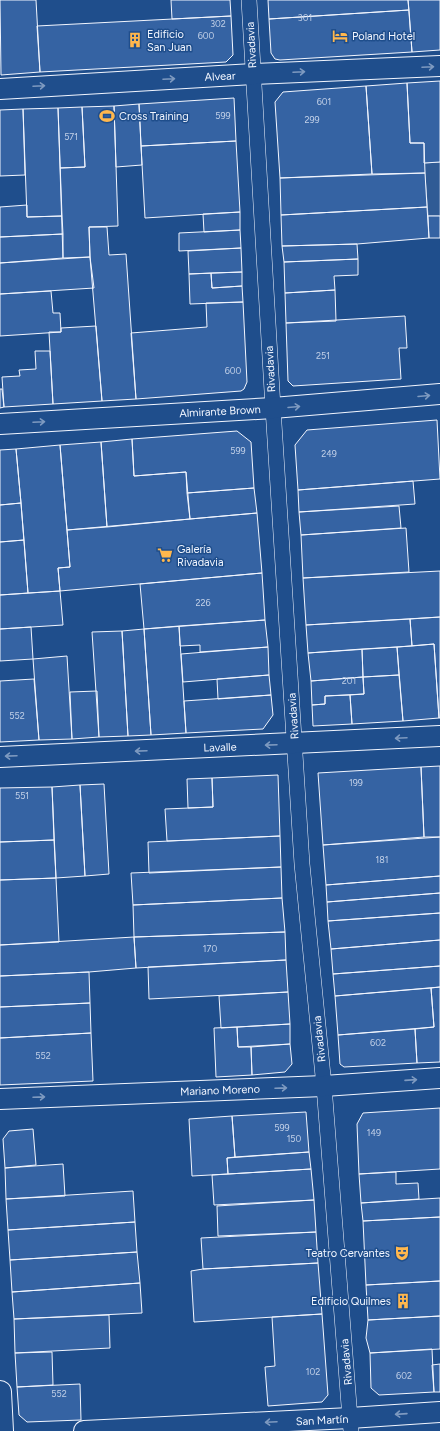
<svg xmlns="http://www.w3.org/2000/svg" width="440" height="1431" font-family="Figtree,sans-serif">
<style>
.built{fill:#305b95;stroke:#a8bbd7}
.building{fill:#3563a3;stroke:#f2f6ff}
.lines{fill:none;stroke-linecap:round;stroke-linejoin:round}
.pedestrian-casing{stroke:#f2f6ff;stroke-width:16}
.minor-casing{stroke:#f2f6ff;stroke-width:22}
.tertiary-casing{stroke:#f2f6ff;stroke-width:24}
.pedestrian{stroke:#1f4e8c;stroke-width:15}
.minor{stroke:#1f4e8c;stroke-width:20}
.tertiary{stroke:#1f4e8c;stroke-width:22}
.oneway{stroke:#7e9ac0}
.labels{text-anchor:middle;stroke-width:3;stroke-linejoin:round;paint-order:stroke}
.number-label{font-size:9px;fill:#c3d1e8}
.poi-label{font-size:11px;fill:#f2f6ff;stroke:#1f4e8c;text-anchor:start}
.street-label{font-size:11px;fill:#f2f6ff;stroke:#1f4e8c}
</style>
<rect width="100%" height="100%" fill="#1f4e8c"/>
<path class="built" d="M440,162V216H428L424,163Z"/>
<path class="building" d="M0,0H36L40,72L1,75Z
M171,0H230L231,16L172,19Z
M268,0H408L409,10L269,19Z
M408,0H440V50L412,52Z
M409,10L412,52L280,60L275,59L271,53L269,19Z
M231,16L233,55L226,62L40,72L37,26Z
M440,81V162L424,163V143H410L407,83Z
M407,83L410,143H424L425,173L372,174L366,86Z
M366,86L372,174L280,178L275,102L283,92Z
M234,98L236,141L141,146L139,104Z
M139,104L142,165L116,167L114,106Z
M114,106L118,226L89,227L90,257L63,258L60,168L85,167L82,107Z
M82,107L85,167L60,168L58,108Z
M58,108L62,216L27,217L23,109Z
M23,109L25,175L0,176V110Z
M236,141L240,212L145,218L141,146Z
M425,173L427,207L281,215L280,178Z
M27,205V217L62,216L63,234L0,237V207Z
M427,207L429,238L357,244L282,246L281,215Z
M240,212V230L204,232L203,214Z
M428,216H440V238H429Z
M89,227H107L109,255L126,254L136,399L102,401L90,257Z
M240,230L241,248L179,251V233Z
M63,234V258L0,263V237Z
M357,244L358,259L284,262L282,246Z
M241,248L242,272L189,274L188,251Z
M90,257L94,288L0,294V263Z
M358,259V275L334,276L335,290L285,293L284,262Z
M242,272V286L212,288L211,273Z
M211,273L212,288L242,286L243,302L190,304L189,274Z
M335,290L336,321L286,323L285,293Z
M51,291L53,313H60L61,332L0,336V294Z
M243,302L247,382L244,389L241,391L136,399L131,333L207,327L206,303Z
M405,316L407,348H399L401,379L293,386L288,381L286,323Z
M96,326L102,401L53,404L49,332H61V328Z
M35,351H50L53,404L4,407L2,377L20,376L19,370L36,369Z
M0,389H2L4,407L0,408Z
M437,420L440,479L298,490L295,445L307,430Z
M237,431L251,442L254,488L187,493L186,472L134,476L132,439Z
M132,439L134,476L186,472L190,519L107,527L101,442Z
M101,442L107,527L67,530L60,445Z
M60,445L70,567L58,568L60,591L28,593L21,503L16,449Z
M16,449L21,503L0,505V450Z
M413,481L415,504L299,512L298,490Z
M254,488L257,513L190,519L187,493Z
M21,503L24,540L0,542V505Z
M399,506L401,528L301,535L299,512Z
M257,513L262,573L60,591L58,568L70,567L67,530Z
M406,528L409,572L303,578L301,535Z
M24,540L28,593L0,595V542Z
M440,571V617L306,625L303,578Z
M262,573L265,620L144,629L140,584Z
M60,591L63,625L0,629V595Z
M440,617V718H439L434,644L412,646L410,619Z
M410,619L412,646L308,653L306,625Z
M265,620L268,647L200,652V645L180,646L179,626Z
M179,626L186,733L151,735L144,629Z
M31,627L33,659L0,661V629Z
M144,629L151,735L128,736L122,631Z
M122,631L128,736L99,737L92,632Z
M434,644L439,718L403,721L397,647Z
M268,647L269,675L183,682L181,654Z
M397,647L399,675L363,677L362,649Z
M362,649L363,677L311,681L308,653Z
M67,656L72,739L39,740L33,659Z
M269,675L271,695L218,699L217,679Z
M399,675L403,721L352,724L350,695L364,694L363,677Z
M363,677L364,694L325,696V704L312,705L311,681Z
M34,679L39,740L0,742V681Z
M97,691L99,737L72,739L70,692Z
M271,695L273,715L263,729L186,733L184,701Z
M350,695L352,724L313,726L312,705L325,704V696Z
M440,766V837H424L421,767Z
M421,767L424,837L323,845L318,773Z
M278,775L280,836L167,841L165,809L213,807L212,778Z
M212,778L213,807L188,808L187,779Z
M104,784L109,874L85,876L80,785Z
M80,785L85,876L56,878L52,787Z
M52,787L54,840L0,842V788Z
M280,836L281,867L149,873L148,842Z
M440,837V876L326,885L323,845Z
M54,840L56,878L0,880V842Z
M281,867L282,898L133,905L131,873Z
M440,876V893L327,902L326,885Z
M56,878L59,942L0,945V880Z
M440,893V913L328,921L327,902Z
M282,898L285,932L134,937L133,905Z
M440,913V940L331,949L328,921Z
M285,932L286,960L136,968L134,937Z
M134,937L136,968L89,972L0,976V945Z
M440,940V966L333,974L331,949Z
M286,960L288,992L149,999L148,967Z
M440,966V987L335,996L333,974Z
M89,972L90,1003L0,1007V976Z
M440,987V1062L417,1063L415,1029L434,1027L431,988Z
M431,988L434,1027L338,1035L335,996Z
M288,992L290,1024L221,1028L219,996Z
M90,1003L91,1033L0,1038V1007Z
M290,1024V1044L238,1047L237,1027Z
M237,1027L238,1047H251L252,1075L216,1077L214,1028Z
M415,1029L417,1063L344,1067L340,1064L338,1035Z
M91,1033L93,1081L0,1085V1038Z
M290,1044L292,1064L285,1072L252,1075L251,1047Z
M440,1108V1169L359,1174L357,1124L363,1113Z
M306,1112L309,1152L235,1157L232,1116Z
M232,1116L235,1157L227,1158L228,1174L192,1176L189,1119Z
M33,1129L36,1165L5,1168L3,1139L9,1131Z
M309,1152L311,1169L228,1174L227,1158Z
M63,1164L65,1196L6,1199L5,1168Z
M311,1169L314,1200L214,1205L212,1175Z
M396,1172V1184L418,1183L419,1199L361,1203L359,1174Z
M133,1191L135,1222L8,1230L6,1199Z
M440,1198V1217L363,1221L361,1203Z
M314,1200L316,1232L218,1236L217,1206Z
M440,1217V1281L366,1285L363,1221Z
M135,1222L137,1252L10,1260L8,1230Z
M316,1232L318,1263L203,1269L201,1238Z
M137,1252L140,1283L12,1292L10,1260Z
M318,1263L322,1314L194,1322L191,1271L203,1269Z
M440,1281V1316L368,1320L366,1285Z
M140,1283L142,1313L14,1319L12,1292Z
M322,1314L328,1395L322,1402L268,1406L265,1367L275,1366L272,1317Z
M109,1315L110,1348L15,1353L14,1319Z
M440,1316V1349L370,1353L366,1338L368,1320Z
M432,1349L434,1392L379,1395L371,1388L370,1353Z
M52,1352L53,1385L17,1387L15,1353Z
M440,1364V1392H434L432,1365Z
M80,1384L81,1420L27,1422L19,1415L17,1387Z"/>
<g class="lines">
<g class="pedestrian-casing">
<path id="pedestrian" d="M249,0L273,408L302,864L324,1086L351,1431"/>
</g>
<g class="minor-casing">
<path id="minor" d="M0,89L253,74L440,66
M0,424L273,408L440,394
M0,757L440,736
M0,1099L324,1086L440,1078
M84,1431L350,1418L440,1412"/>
</g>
<g class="tertiary-casing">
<path id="tertiary" d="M0,1392L2,1431"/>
</g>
<use href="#pedestrian" class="pedestrian"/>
<use href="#minor" class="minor"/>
<use href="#tertiary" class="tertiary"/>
</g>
<defs><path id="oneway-shaft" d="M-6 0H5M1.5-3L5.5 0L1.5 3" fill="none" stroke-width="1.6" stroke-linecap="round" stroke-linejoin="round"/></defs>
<g class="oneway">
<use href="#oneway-shaft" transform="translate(428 67) rotate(-3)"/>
<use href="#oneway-shaft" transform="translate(299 72) rotate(-3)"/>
<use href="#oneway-shaft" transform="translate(169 79) rotate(-3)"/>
<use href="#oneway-shaft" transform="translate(39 86) rotate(-3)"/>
<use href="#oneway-shaft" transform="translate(424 396) rotate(-5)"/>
<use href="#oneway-shaft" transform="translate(294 407) rotate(-5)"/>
<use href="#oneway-shaft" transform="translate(39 422) rotate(-3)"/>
<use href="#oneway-shaft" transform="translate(401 738) rotate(177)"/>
<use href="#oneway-shaft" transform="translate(271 745) rotate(178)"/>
<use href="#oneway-shaft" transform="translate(141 751) rotate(178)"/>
<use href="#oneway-shaft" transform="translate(11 756) rotate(178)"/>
<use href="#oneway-shaft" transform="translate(411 1080) rotate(-4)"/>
<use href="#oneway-shaft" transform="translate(281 1088) rotate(-2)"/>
<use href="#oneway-shaft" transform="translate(39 1097) rotate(-2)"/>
<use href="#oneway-shaft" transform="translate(401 1414) rotate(176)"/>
<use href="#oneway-shaft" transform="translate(271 1422) rotate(177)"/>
</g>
<defs>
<g id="hotel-bare" transform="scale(1.2)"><path d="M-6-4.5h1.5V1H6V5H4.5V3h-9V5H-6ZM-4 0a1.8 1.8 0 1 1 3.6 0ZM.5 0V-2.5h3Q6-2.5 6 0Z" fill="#ffb74d" stroke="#1f4e8c" stroke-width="2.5" paint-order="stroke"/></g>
<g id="building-bare" transform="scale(1.2)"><path d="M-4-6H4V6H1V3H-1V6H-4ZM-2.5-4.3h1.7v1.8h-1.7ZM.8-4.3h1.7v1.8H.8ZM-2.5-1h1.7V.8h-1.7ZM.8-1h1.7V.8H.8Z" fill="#ffb74d" stroke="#1f4e8c" stroke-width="2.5" paint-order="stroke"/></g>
<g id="stadium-bare" transform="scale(1.2)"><path d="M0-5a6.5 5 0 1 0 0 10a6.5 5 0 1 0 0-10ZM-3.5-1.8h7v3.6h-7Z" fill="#ffb74d" stroke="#1f4e8c" stroke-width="2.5" paint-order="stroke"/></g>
<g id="supermarket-bare" transform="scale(1.2)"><path d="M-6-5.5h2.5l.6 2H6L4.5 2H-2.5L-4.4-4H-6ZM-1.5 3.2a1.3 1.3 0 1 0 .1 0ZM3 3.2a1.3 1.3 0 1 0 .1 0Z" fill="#ffb74d" stroke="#1f4e8c" stroke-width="2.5" paint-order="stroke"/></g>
<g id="theatre-bare" transform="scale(1.2)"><path d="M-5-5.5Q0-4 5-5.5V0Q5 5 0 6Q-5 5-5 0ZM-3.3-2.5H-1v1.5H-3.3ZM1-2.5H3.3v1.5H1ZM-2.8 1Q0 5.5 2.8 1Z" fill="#ffb74d" stroke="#1f4e8c" stroke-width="2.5" paint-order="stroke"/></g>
</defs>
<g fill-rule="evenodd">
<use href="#hotel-bare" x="340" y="36"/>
<use href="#building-bare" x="135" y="40"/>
<use href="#stadium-bare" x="107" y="116"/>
<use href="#supermarket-bare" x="165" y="555"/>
<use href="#theatre-bare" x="402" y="1253"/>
<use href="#building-bare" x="403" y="1301"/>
</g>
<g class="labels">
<g class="number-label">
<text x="305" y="21">301</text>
<text x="218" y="27">302</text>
<text x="206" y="39">600</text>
<text x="324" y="105">601</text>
<text x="223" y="119">599</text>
<text x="312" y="123">299</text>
<text x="71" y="140">571</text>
<text x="323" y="359">251</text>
<text x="233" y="374">600</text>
<text x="238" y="454">599</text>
<text x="329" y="457">249</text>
<text x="203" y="606">226</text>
<text x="349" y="684">201</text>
<text x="17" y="719">552</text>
<text x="356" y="786">199</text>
<text x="22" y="799">551</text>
<text x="382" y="863">181</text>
<text x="210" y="952">170</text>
<text x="378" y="1046">602</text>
<text x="43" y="1059">552</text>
<text x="282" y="1131">599</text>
<text x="374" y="1136">149</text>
<text x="294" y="1142">150</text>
<text x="313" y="1375">102</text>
<text x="404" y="1379">602</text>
<text x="59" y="1397">552</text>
</g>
<g class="poi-label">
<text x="147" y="38">Edificio<tspan x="147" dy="13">San Juan</tspan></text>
<text x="352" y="40">Poland Hotel</text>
<text x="119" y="120">Cross Training</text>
<text x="177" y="553">Galería<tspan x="177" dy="13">Rivadavia</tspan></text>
<text x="390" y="1257" text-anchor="end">Teatro Cervantes</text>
<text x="391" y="1305" text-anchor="end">Edificio Quilmes</text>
</g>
<g class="street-label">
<text transform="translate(251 45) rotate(-93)" y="4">Rivadavia</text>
<text transform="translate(220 76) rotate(-3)" y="4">Alvear</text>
<text transform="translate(270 369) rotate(-93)" y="4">Rivadavia</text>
<text transform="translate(220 411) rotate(-3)" y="4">Almirante Brown</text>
<text transform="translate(293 716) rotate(-94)" y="4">Rivadavia</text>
<text transform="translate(220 747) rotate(-2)" y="4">Lavalle</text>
<text transform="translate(319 1039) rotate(-96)" y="4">Rivadavia</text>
<text transform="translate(220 1090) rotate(-2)" y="4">Mariano Moreno</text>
<text transform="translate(346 1362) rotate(-95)" y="4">Rivadavia</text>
<text transform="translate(322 1420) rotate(-3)" y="4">San Martín</text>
</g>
</g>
</svg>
